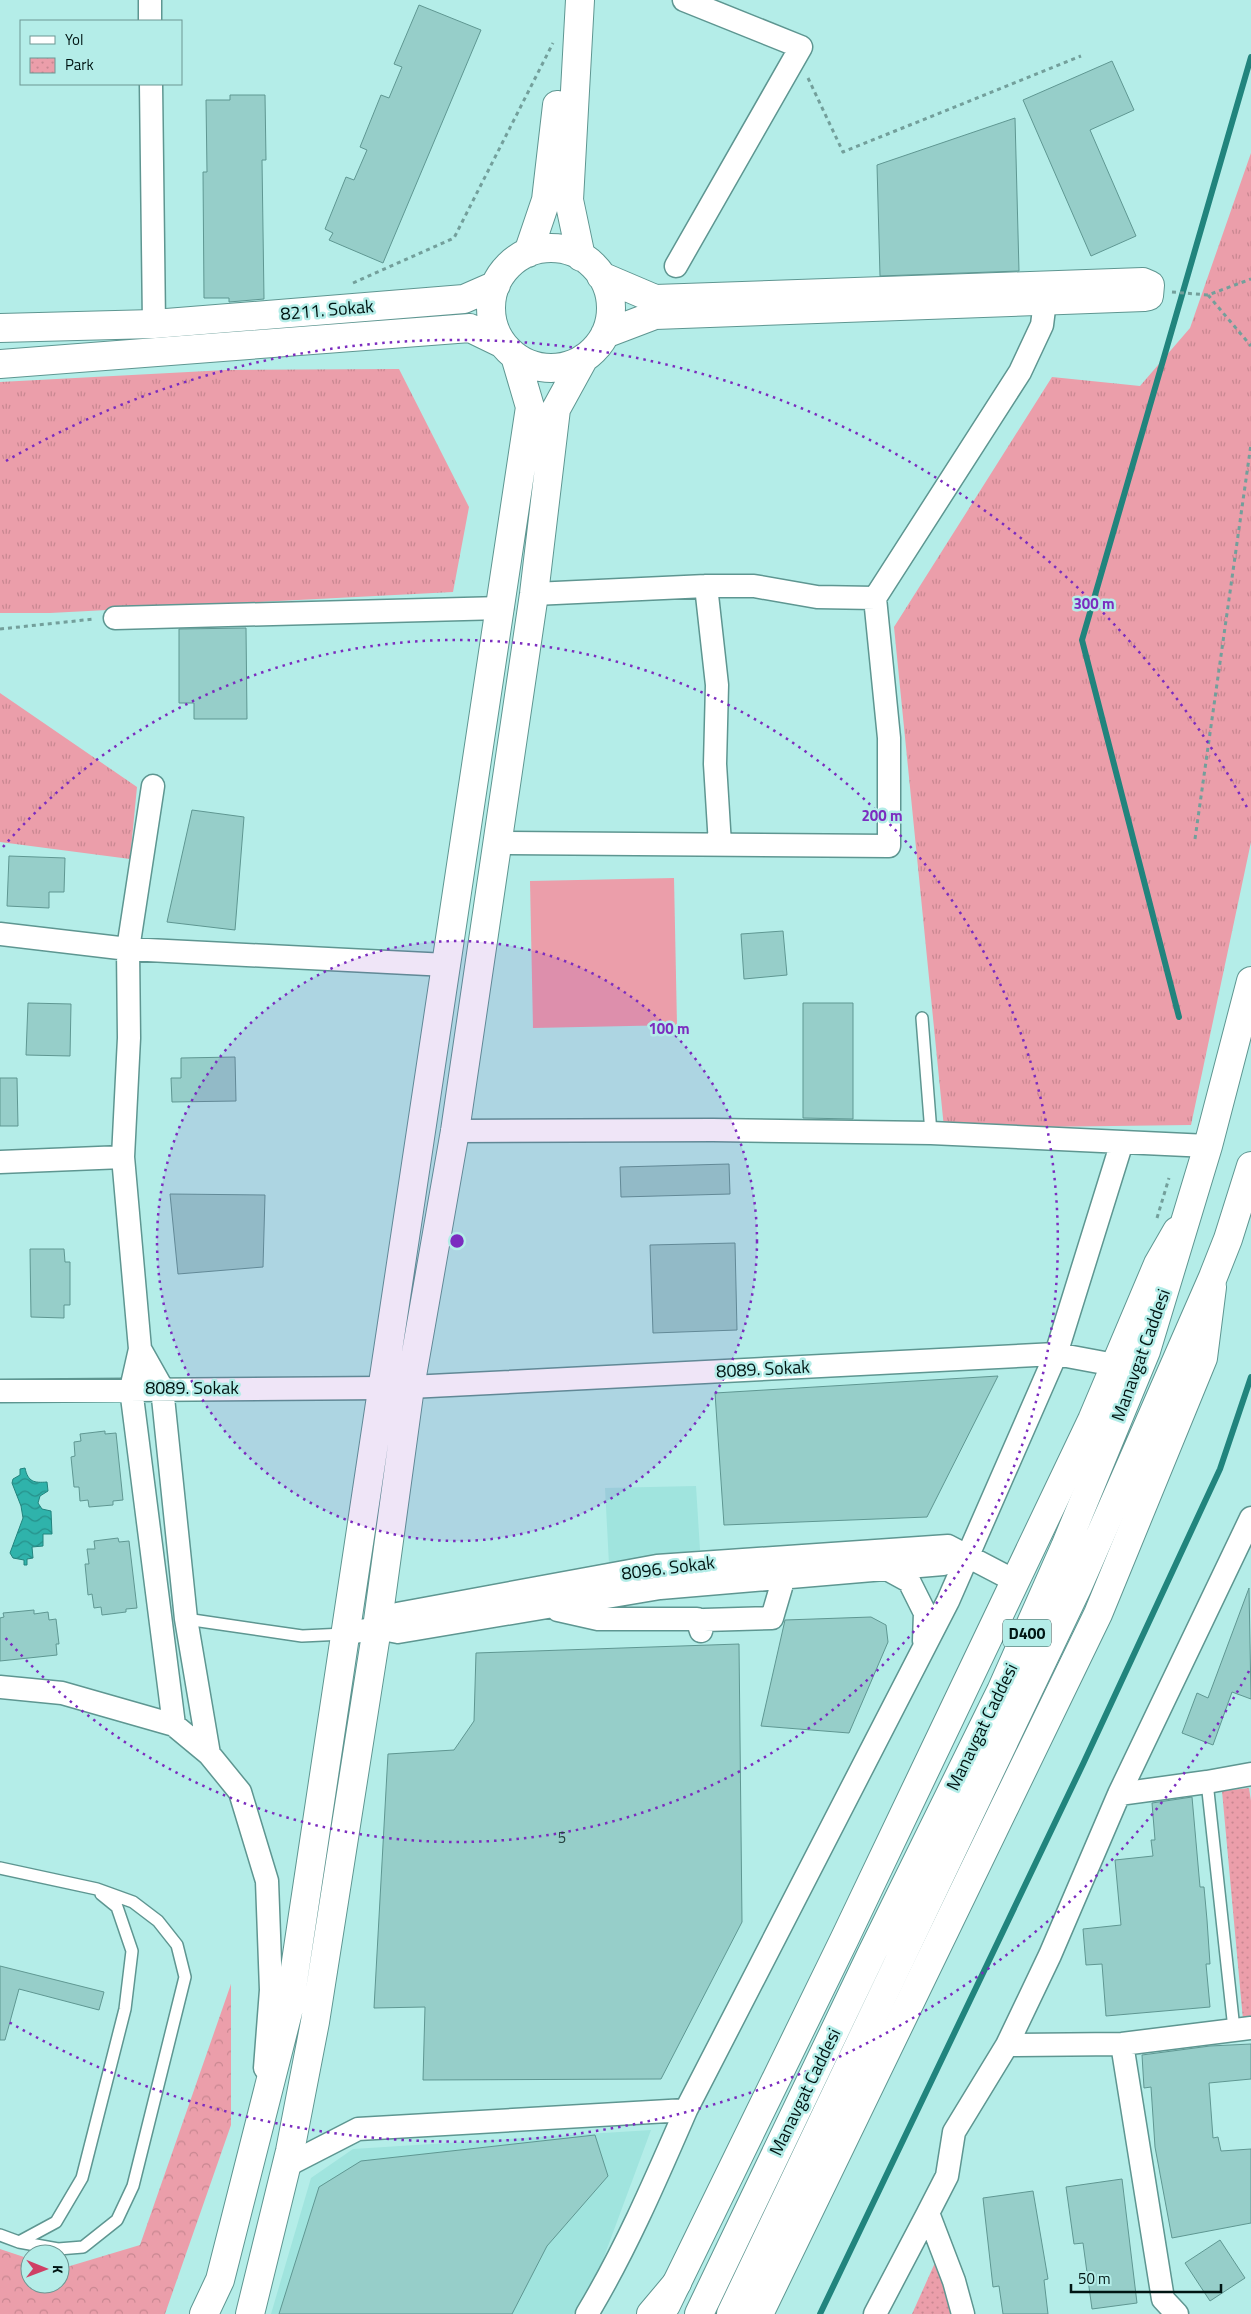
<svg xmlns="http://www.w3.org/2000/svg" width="1251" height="2314" font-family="'Titillium Web',sans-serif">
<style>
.built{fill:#a0e4de}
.grass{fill:url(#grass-tufts)}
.forest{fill:url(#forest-crowns)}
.park{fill:url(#park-dots)}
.pitch{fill:#eb9eaa}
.water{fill:url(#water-waves);stroke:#21847d}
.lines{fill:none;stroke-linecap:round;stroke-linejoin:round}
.stream{stroke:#21847d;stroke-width:6}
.building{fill:#96cec9;stroke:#5f9792}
.service-casing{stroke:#5e9691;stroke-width:14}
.minor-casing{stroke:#5e9691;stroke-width:25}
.tertiary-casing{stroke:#5e9691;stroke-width:30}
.secondary-casing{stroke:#5e9691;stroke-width:30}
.trunk-casing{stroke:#5e9691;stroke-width:30}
.path{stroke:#739f9b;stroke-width:3;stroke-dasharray:4 4;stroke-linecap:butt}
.service{stroke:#fff;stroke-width:11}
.minor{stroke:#fff;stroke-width:22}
.tertiary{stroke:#fff;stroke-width:28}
.secondary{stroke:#fff;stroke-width:28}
.trunk{stroke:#fff;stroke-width:28}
.ring{fill:none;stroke:#7b2cbf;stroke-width:2.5;stroke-dasharray:2.5 5}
.labels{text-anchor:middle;stroke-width:5;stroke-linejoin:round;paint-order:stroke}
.number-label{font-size:15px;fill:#264340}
.shield{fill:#b4ede8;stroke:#365653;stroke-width:1}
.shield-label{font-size:16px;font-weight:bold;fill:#001513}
.street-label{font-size:18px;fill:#001513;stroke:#b4ede8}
.centre{fill:#7b2cbf;stroke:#b4ede8;stroke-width:2.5}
.ring-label{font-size:15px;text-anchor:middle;font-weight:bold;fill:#7b2cbf;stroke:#b4ede8;stroke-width:5;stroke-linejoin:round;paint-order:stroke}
</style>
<defs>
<pattern id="grass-tufts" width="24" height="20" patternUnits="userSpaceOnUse" patternTransform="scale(1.25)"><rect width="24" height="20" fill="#eb9eaa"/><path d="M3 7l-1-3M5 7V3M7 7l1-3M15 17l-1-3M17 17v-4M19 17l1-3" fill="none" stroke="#c88791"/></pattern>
<pattern id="forest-crowns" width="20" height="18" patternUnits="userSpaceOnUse" patternTransform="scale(1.25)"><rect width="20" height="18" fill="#eb9eaa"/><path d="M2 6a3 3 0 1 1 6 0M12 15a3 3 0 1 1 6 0" fill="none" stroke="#c88791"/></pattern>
<pattern id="park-dots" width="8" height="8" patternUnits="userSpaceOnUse" patternTransform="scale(1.25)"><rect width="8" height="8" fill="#eb9eaa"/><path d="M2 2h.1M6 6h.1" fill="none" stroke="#c88791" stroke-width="1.8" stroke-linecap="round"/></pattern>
<pattern id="water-waves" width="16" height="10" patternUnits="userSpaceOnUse" patternTransform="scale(1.25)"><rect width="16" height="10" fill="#2fb3ab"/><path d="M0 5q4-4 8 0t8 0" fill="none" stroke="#26908a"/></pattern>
</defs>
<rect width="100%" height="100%" fill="#b4ede8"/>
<path class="built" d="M696,1486L700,1550L609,1564L605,1488Z
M651,2130L598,2273L573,2314H271L311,2178L353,2149Z"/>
<path class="grass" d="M1251,153V842L1191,1125L944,1128L894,627L1052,377L1140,386L1190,328Z
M399,369L469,507L453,592L50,613H0V382L226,370Z
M0,693L137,787L130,859L0,842Z"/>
<path class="forest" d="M231,1984V2125L165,2314H0V2249L30,2259V2284H60V2269L140,2245Z"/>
<path class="park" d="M1249,1788L1251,1801V2019L1243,2020L1222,1791Z
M943,2245L958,2314H912Z"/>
<path class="pitch" d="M674,878L677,1025L533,1028L530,881Z"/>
<path class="water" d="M25,1468C28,1482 34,1483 47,1482L48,1491L40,1496L38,1503L42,1509L51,1511L52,1534H43V1546L32,1547L33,1558L27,1559V1565H24V1560L13,1558L10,1553L23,1518L21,1506L12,1483L13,1479L20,1475V1469Z"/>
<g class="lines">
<path class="stream" d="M1179,1017L1082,640L1251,57
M820,2314L1083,1764L1220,1469L1251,1377"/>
</g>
<path class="building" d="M419,5L481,30L383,263L329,240L333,233L325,229L346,177L354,180L367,150L360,147L381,95L389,98L402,67L394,64Z
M1112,61L1134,110L1090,130L1136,236L1091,256L1023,100Z
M230,95H265L266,160H262L264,299L229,302V298H204L203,172H207L206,100H230Z
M1015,118L1019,271L880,276L877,165Z
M246,628L247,719H194V703H179V629Z
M192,810L244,817L235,930L167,922Z
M9,856L65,858L64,892H49V908L7,906Z
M783,931L787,975L744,979L741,934Z
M28,1003L71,1004L70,1056L26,1055Z
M803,1003H853V1119L803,1118Z
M235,1057L236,1101L172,1102L171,1078H181V1058Z
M0,1078H17L18,1126H0Z
M729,1164L730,1194L621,1197L620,1167Z
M170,1194L265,1195L263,1267L178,1274Z
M735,1243L737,1330L653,1333L650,1245Z
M30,1249H64L65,1262H70V1305H64V1318L31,1317Z
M998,1376L927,1517L724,1525L715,1393Z
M105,1431V1434L116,1433L123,1500L113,1501V1505L89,1507L88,1500L80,1501L79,1487H74L71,1457L75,1456L74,1442L81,1441L80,1434Z
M118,1538L119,1542L129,1541L137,1608L126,1609V1612L102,1615L101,1607L94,1608L92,1594L88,1595L85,1564H89L87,1549H95L94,1541Z
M1249,1588L1251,1699L1232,1692L1213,1745L1182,1733L1197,1693L1208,1698Z
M34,1610V1614L48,1612L49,1620L56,1619L59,1644H56L57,1655L0,1661V1618L4,1617L3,1613Z
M871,1617L886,1625L888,1642L849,1733L761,1726L785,1620Z
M739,1644L742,1922L661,2079L423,2080L425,2007L374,2008L388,1754L454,1750L474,1721L476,1653Z
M1192,1797L1200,1887H1204L1207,1920L1210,1964H1206L1210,2007L1106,2016L1102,1964L1086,1965L1083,1929L1121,1925L1115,1860L1153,1856L1151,1840H1155L1152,1803Z
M0,1966L104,1992L99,2010L19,1989L5,2040H0Z
M1251,2044V2079L1209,2083L1213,2138L1218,2137L1221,2151L1251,2149V2223L1172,2238L1155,2147L1151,2087L1144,2088L1142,2055L1210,2046Z
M595,2135L608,2176L547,2246L512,2314H279L319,2187L361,2161Z
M1122,2179L1137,2303L1092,2309L1083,2243L1074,2244L1066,2187Z
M1033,2191L1048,2279L1044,2280L1048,2314H1003L999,2286L993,2287L983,2198Z
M1220,2240L1245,2278L1210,2301L1185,2263Z"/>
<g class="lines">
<g class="service-casing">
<path id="service" d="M922,1018L931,1133
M186,1619L302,1636L344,1634
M1207,1782L1234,2029
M0,1868L97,1889L133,1902L158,1921L177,1945L185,1977L133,2186L117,2220L83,2247L58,2249L19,2242L0,2235
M19,2242L56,2222L82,2178L125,2009L132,1951L117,1907L101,1894"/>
</g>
<g class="minor-casing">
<path id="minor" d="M150,0V21
M151,84L154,324
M676,266L801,47L684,0
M706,586L717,685L715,764L720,845
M534,594L706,586H754L817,597L875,598
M115,618L502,608
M153,786L128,949L129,1038L123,1157L140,1349L131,1389L174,1725
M497,843L889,846V738L875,598L1020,372L1042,325L1045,301
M0,934L128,949L447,965
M455,1131L713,1130L931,1133L1208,1146
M0,1162L123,1157
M140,1349L162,1388L186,1619L209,1754
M410,1387L1056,1354L1115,1365
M0,1391L383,1388
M887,1569L909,1581L925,1613L924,1641
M558,1610L598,1619H697L701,1631
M377,1628L397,1614L657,1566L948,1546L1015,1581
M701,1631L704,1620L772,1618L784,1577
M344,1634L377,1628L398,1632L660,1588L943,1564L964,1556
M0,1687L62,1693L174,1725L209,1754L240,1792L267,1881L271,1990L265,2068
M1119,1794L1207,1782L1251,1774
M1122,2044L1163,2299L1177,2314
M1007,2045L1122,2044L1251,2028
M686,2110L948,1601L1056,1354L1122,1142
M286,2166L358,2129L686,2110C656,2179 626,2249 587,2314
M875,2314L928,2213
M963,2314L954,2281L928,2213L947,2176L954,2132L1007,2045L1050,1955L1119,1794L1251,1518"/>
</g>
<g class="tertiary-casing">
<path id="tertiary" d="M580,0L569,200L581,257
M491 308a60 60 0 1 1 120 0a60 60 0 1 1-120 0Z
M528,253L546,200L557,105
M601,276L655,299L1143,282L1150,285L1149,296L1144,297L655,315L605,334
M0,328L154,324L464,299L496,285
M0,364L470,328L503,344
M666,2305L844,1940L1092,1420L1158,1264L1177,1231
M204,2314L220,2280L289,2008L530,407L515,356
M250,2314L290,2151L315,2022L377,1628L410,1387L455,1131L534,594L556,409L584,358
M759,2314L1098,1614L1203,1358L1212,1287"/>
</g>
<g class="secondary-casing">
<path id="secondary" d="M651,2314L677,2283"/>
</g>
<g class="trunk-casing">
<path id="trunk" d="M699,2314L871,1955L1001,1691L1065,1547L1146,1351L1208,1146L1251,981
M731,2314L1078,1586L1213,1277L1228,1239L1251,1166"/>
</g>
<path class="path" d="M808,78L843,152L1081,56
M353,283L454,238L553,43
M1172,292L1208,295L1251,279
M1208,295L1251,346
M0,629L94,619
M1195,839L1251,444
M1157,1218L1169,1178"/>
<use href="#service" class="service"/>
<use href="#minor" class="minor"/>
<use href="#tertiary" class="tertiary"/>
<use href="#secondary" class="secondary"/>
<use href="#trunk" class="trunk"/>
</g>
<circle cx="457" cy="1241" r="300" fill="#7b2cbf" fill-opacity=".12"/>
<g class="ring">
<circle cx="457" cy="1241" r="300"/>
<path d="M3 847A601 601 0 1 1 3 1635"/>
<path d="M1249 1671A901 901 0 0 1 7 2021M6 461A901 901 0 0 1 1249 811"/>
</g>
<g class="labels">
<g class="number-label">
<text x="562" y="1843">5</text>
</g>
<rect class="shield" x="1003" y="1619.5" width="48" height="27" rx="4"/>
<g class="shield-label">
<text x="1027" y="1639">D400</text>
</g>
<g class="street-label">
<text transform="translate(327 310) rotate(-5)" y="6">8211. Sokak</text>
<text transform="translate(1141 1355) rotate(-70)" y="6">Manavgat Caddesi</text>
<text transform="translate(763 1369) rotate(-3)" y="6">8089. Sokak</text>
<text x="192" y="1394">8089. Sokak</text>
<text transform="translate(668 1568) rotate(-7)" y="6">8096. Sokak</text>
<text transform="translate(982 1727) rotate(-64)" y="6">Manavgat Caddesi</text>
<text transform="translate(805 2092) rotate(-64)" y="6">Manavgat Caddesi</text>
</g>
</g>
<circle cx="457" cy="1241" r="8" class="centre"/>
<g class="ring-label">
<text x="1094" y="609">300 m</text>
<text x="882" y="821">200 m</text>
<text x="669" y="1034">100 m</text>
</g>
<rect x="20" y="20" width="162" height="65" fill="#b4ede8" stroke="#6c9793"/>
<rect x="30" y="36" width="25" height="8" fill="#ffffff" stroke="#6c9793"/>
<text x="65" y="45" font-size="15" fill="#001513">Yol</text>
<rect x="30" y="58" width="25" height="15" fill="url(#park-dots)" stroke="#6c9793"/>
<text x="65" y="70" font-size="15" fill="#001513">Park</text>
<g transform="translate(45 2269) rotate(91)"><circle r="24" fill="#b4ede8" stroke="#6c9793"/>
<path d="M0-4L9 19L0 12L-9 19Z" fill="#cf4065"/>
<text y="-8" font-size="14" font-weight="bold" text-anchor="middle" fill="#001513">K</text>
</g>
<path d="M1071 2284v8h150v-8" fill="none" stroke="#001513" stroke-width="2.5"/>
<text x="1078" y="2284" font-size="15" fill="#001513" stroke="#b4ede8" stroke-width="4" paint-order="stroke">50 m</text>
</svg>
